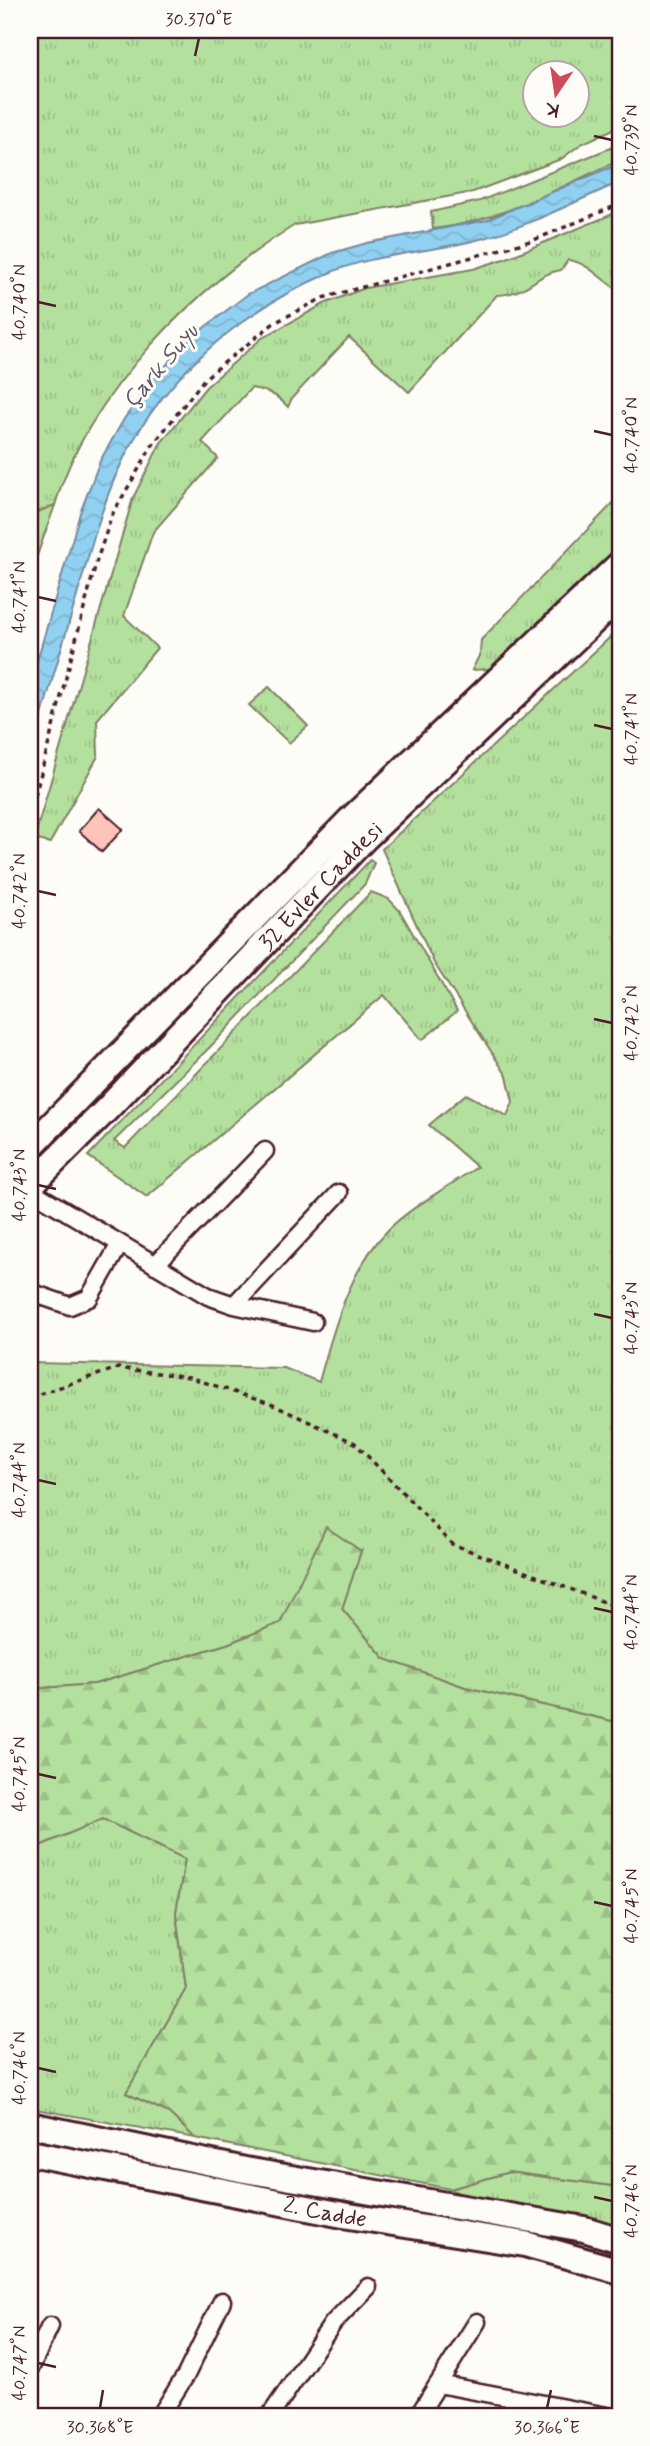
<svg xmlns="http://www.w3.org/2000/svg" width="650" height="2446" font-family="Mynerve,sans-serif">
<style>
.grass{fill:url(#grass-tufts);stroke:#7f8064;stroke-width:2;fill-rule:evenodd}
.forest{fill:url(#forest-firs);stroke:#7f8064;stroke-width:2}
.water{fill:url(#water-waves);stroke:#748aa2;stroke-width:2}
.building{fill:#fec3b9;stroke:#4a1f2b;stroke-width:2}
.lines{fill:none;stroke-linecap:round;stroke-linejoin:round}
.minor-casing{stroke:#4a1f2b;stroke-width:21}
.primary-casing{stroke:#4a1f2b;stroke-width:30}
.path{stroke:#4a1f2b;stroke-width:3.5;stroke-dasharray:5 5;stroke-linecap:butt}
.minor{stroke:#fdfcf7;stroke-width:16}
.primary{stroke:#fdfcf7;stroke-width:24}
.ticks{fill:none;stroke:#4a1f2b;stroke-width:2.5}
.labels{text-anchor:middle;stroke-width:6;stroke-linejoin:round;paint-order:stroke}
.street-label{font-size:23px;fill:#4a1f2b;stroke:#fdfcf7}
.water-label{font-size:24px;font-style:italic;fill:#5f5466;stroke:#fdfcf7}
.neatline{fill:none;stroke:#4a1f2b;stroke-width:2.5}
.ticks-label{font-size:18px;text-anchor:middle;fill:#4a1f2b}
</style>
<defs>
<pattern id="grass-tufts" width="24" height="20" patternUnits="userSpaceOnUse" patternTransform="scale(1.75)"><rect width="24" height="20" fill="#b4e09e"/><path d="M3 7l-1-3M5 7V3M7 7l1-3M15 17l-1-3M17 17v-4M19 17l1-3" fill="none" stroke="#9cc088"/></pattern>
<pattern id="forest-firs" width="22" height="20" patternUnits="userSpaceOnUse" patternTransform="scale(1.75)"><rect width="22" height="20" fill="#b4e09e"/><path d="M5 1l3.5 6h-7zM16 11l3.5 6h-7z" fill="#9cc088"/></pattern>
<pattern id="water-waves" width="16" height="10" patternUnits="userSpaceOnUse" patternTransform="scale(1.75)"><rect width="16" height="10" fill="#90d1f1"/><path d="M0 5q4-4 8 0t8 0" fill="none" stroke="#7eb3cf"/></pattern>
</defs>
<rect width="100%" height="100%" fill="#fdfcf7"/>
<filter id="ink" filterUnits="userSpaceOnUse"><feTurbulence type="fractalNoise" baseFrequency=".0143" numOctaves="2"/><feDisplacementMap in="SourceGraphic" scale="14" xChannelSelector="R" yChannelSelector="G"/><feConvolveMatrix kernelMatrix="1 2 1 2 8 2 1 2 1" color-interpolation-filters="sRGB"/></filter>
<g filter="url(#ink)">
<path class="grass" d="M30,30H620V126L581,144L561,159L473,192L295,225C199,283 87,394 55,505L30,516ZM534,74H576V116H534Z
M620,144V160C560,187 499,222 433,229L431,212L480,201Z
M620,211V291C603,282 588,262 568,260L561,270C535,274 529,294 497,295L409,392L349,337L292,398L288,407C276,394 268,391 251,388L202,442L218,458L153,532L124,616L157,648L97,720L98,756L50,843L34,839L133,498L160,444L206,387L262,338L324,304L365,288L473,269L507,258Z
M620,496V547L491,669L472,670L480,654L481,640Z
M620,628V1723L465,1687L385,1659L342,1609L361,1551L280,1623L227,1644L95,1684L30,1689V1363L284,1368L319,1382C333,1331 349,1269 388,1230C409,1208 451,1185 477,1167L429,1125L466,1094L507,1116L513,1102L507,1076L434,963L382,849Z
M269,687L308,726L289,743L249,705Z
M370,860L374,863L365,884L210,1047L114,1141L125,1148L371,892L389,899L400,911L457,1011L422,1040L384,995L147,1197L88,1156Z
M103,1819L185,1859L176,1913L186,1989L126,2093L169,2113L195,2138L30,2108V1850Z
M509,2172L620,2187V2226L586,2216L463,2195L450,2189Z"/>
<path class="forest" d="M55,505L34,564L30,563V515Z
M326,1527L361,1551L342,1609L385,1659L465,1687L620,1723V2187L509,2172L450,2189L195,2138L169,2113L126,2093L186,1989L176,1913L185,1859L103,1819L30,1850V1689L95,1684L227,1644L280,1623Z"/>
<path class="water" d="M620,163V182C576,201 531,225 484,238C433,253 378,252 329,273C238,312 156,382 116,475C98,517 87,562 74,606C59,656 44,707 30,758V685L80,513L100,461L124,419L151,382L192,337L248,294L332,253L367,243L487,220Z"/>
<path class="building" d="M99,808L123,829L102,852L79,831Z"/>
<g class="lines">
<g class="minor-casing">
<path id="minor" d="M30,1190L208,1296L234,1305L313,1322
M155,1265L265,1151
M30,1292L70,1306L89,1298L120,1244
M234,1305L339,1193
M30,2369L50,2326
M438,2384L607,2416
M160,2416L186,2375L222,2301
M270,2416L333,2323L368,2287
M418,2416L477,2322"/>
</g>
<g class="primary-casing">
<g id="primary">
<path d="M30,1147L350,820L620,564"/>
<path id="s1" d="M30,1186L107,1109L366,837L620,596"/>
<path d="M30,2125L245,2170L584,2229L620,2240"/>
<path id="s2" d="M30,2153L343,2215L525,2244L620,2271"/>
</g>
</g>
<path class="path" d="M30,815L96,563L112,515L152,446L205,378L274,323L323,298L534,240L620,204
M30,1397L118,1368L189,1377L273,1405L355,1443L452,1544L620,1608"/>
<use href="#minor" class="minor"/>
<use href="#primary" class="primary"/>
</g>
</g>
<path class="ticks" d="M195,56L199,38M594,136L612,140M38,302L56,306M594,431L612,435M38,597L56,601M594,725L612,729M38,891L56,895M594,1019L612,1023M38,1185L56,1189M594,1314L612,1318M38,1480L56,1484M594,1608L612,1612M38,1774L56,1778M594,1902L612,1906M38,2068L56,2072M594,2197L612,2201M38,2363L56,2367M100,2408L103,2390M547,2408L551,2390"/>
<g class="labels">
<g class="street-label">
<text dy="8" stroke="none"><textPath href="#s1" startOffset="418">32 Evler Caddesi</textPath></text>
<text dy="8" stroke="none"><textPath href="#s2" startOffset="301">2. Cadde</textPath></text>
</g>
<g class="water-label">
<text transform="translate(160 366) rotate(-50)" y="8">Çark Suyu</text>
</g>
</g>
<rect width="650" height="2446" fill="none" stroke="#fdfcf7" stroke-width="77"/>
<g transform="translate(556 94) rotate(193)"><circle r="33" fill="#fdfcf7" stroke="#b5a4a5" stroke-width="2"/>
<path d="M0-5L12 26L0 18L-12 26Z" fill="#d1495b"/>
<text y="-10" font-size="19" font-weight="bold" text-anchor="middle" fill="#4a1f2b">K</text>
</g>
<rect x="38" y="38" width="574" height="2370" class="neatline"/>
<g class="ticks-label">
<text x="199" y="25">30.370°E</text>
<text transform="translate(631 140) rotate(-90)" y="6">40.739°N</text>
<text transform="translate(19 302) rotate(-90)" y="6">40.740°N</text>
<text transform="translate(631 435) rotate(-90)" y="6">40.740°N</text>
<text transform="translate(19 597) rotate(-90)" y="6">40.741°N</text>
<text transform="translate(631 729) rotate(-90)" y="6">40.741°N</text>
<text transform="translate(19 891) rotate(-90)" y="6">40.742°N</text>
<text transform="translate(631 1023) rotate(-90)" y="6">40.742°N</text>
<text transform="translate(19 1185) rotate(-90)" y="6">40.743°N</text>
<text transform="translate(631 1318) rotate(-90)" y="6">40.743°N</text>
<text transform="translate(19 1480) rotate(-90)" y="6">40.744°N</text>
<text transform="translate(631 1612) rotate(-90)" y="6">40.744°N</text>
<text transform="translate(19 1774) rotate(-90)" y="6">40.745°N</text>
<text transform="translate(631 1906) rotate(-90)" y="6">40.745°N</text>
<text transform="translate(19 2068) rotate(-90)" y="6">40.746°N</text>
<text transform="translate(631 2201) rotate(-90)" y="6">40.746°N</text>
<text transform="translate(19 2363) rotate(-90)" y="6">40.747°N</text>
<text x="100" y="2433">30.368°E</text>
<text x="547" y="2433">30.366°E</text>
</g>
</svg>
